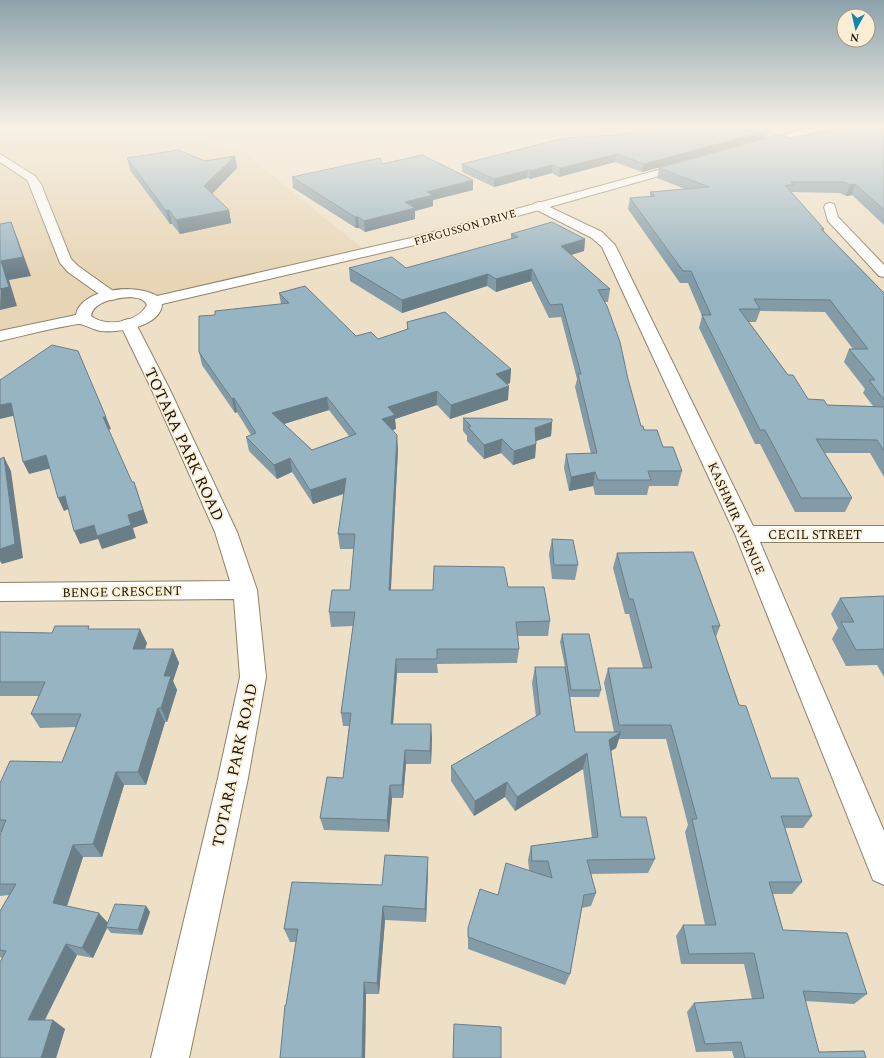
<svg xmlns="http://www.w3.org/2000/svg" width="884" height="1058" font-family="Spectral,serif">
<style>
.built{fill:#e7d5b5}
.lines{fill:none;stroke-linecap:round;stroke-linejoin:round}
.minor-casing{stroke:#8d8169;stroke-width:2}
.major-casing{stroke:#8d8169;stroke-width:2}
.minor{fill:#fff;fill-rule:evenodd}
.major{fill:#fff;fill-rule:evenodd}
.wall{fill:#829ba7;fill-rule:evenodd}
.shaded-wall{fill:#6a7e88}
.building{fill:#97b4c2;stroke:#6a7e88;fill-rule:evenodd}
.labels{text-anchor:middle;stroke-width:3.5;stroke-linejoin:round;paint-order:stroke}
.far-street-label{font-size:11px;fill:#18130a;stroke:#fceed4}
.street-label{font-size:13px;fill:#18130a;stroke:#fceed4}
.near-street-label{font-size:16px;fill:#18130a;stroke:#fceed4}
</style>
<rect width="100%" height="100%" fill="#eee0c7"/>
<path class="built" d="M0,128H157L246,154L368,253L150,298L111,296L83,315L0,336Z"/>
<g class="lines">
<g class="minor-casing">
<path id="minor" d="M0,154L35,176L41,184L71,259L78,266L116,293L118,296L116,299L111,300L106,299L68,272L60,263L29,184L27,180L0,162Z
M539,202L602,232L615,245L753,526H884V542H760L884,831V885L873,880L735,534L602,247L592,238L535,209L533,206L535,203Z
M830,203L834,204L838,217L884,265V277L879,276L828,221L824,207L826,204Z
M128,319L134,321L136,324L169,388L237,532L257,590L266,677L248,778L189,1058H151L218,778L240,677L234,599L0,601V583L230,581L215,532L151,388L120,324L122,321Z"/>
</g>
<g class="major-casing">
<path id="major" d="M808,128H824L822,130L759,148L754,145L755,143Z
M687,162L691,163L692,165L691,167L419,244L162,304C161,327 118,333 101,331C94,330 82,323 78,324C52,328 26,335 0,341V331L76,315C80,288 138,283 157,296L411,238ZM130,297C137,298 144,298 147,305C138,322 107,328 91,316C93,301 117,298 130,297Z"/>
</g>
<use href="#minor" class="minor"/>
<use href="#major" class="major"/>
</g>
<path class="wall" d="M884,128V225L852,195L846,196L840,193L792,192V193L824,229V231L884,293V477L870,453H825L852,498L845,512H795L760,444H755L699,328L702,316L688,283H680L628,209L630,198L650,197V192L685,189L657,178L659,168L789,138ZM760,311L825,312L853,349H849L844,362L865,389L863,393L873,406L827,405L808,399L788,375L749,322H756Z
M646,130L766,138L642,172L615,162L559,177L552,173L530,179L527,178L494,187L462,172V164L615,135Z
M235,156L237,168L212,194L229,210L231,223L180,234L172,224H170L130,170L127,158L205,161Z
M382,164L473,180V190L433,200V206L415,211V219L365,232L359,228H356L293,188L292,177Z
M511,234L585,239L584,251L571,255L610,289L608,302H605L641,426L663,447L682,471L678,486H649L647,495H595L593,486L569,491L564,468L566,454H591L575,387L577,379L561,317L549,318L531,281L496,292L487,286L402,313L350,281L349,268H406L511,239Z
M279,293L356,336L378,339L407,330V322L511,369L510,383L507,384L508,400L450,419L437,405L395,419L396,429L392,430L398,449L391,590H433L508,587L550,621L548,636H517L519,649L517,663L437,664L438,673H397L393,724L432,738L431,764H406L403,798H392L389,832L324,830L320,818L343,778L349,726H343L341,713L353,626L331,627L329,612L350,590L354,549H340L338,534L344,494L313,504L292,472L277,479L249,451L246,437L251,435L237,412L235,413L202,365L199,352L215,315L281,304ZM329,410L349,436L312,450L284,424Z
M463,418L552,422L551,436L536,441V444L535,458L513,465L501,453L484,459L467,441V436L463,431Z
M552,539L578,565L575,580L552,579L549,554Z
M617,553L720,626L716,637L739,705L771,778L812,816L803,828H785L802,882L792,894H773L783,930L867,994L854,1004L805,1001L819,1052L866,1058H734L732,1051L696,1052L687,1012L694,1003L752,999L744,964H681L676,936L683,925H705L685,832L688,825L666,739H619L616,748L611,751L621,817L655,859L648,873L591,874L596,893L591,906L582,908L570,974L565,985L468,949V928L498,895L529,870L528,860L531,846L592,838L583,769L515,811L505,797L474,816L451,781V766L536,717L532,683L535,667H565L560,642L562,634L601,690L599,697H570L575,732H614L604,683L608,668H643L629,614H625L613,568Z
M884,596V677L877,665L846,666L832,639L838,628L831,614L840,598Z
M91,629L147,643L145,649H173L179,663L173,681L177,690L167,722H165L146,785H124L102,857H83L67,906L108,923L146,906L150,912L142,935L111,933L107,928L93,958L77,955L45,1020H53L65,1029L56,1058L2,958L0,957V911L9,895L0,896V835L1,832H0V783L62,762L76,727L40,728L31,714L39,696H0V632L52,633Z
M428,871L426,922L385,920L379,994H366L365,1058H280L296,942H290L284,929L382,885Z"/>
<path class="shaded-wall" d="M769,130L766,138L642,172L644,164Z
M617,154L615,162L559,177L560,168Z
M235,156L237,168L207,199L204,186Z
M552,165V173L530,179V171Z
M528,170L527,178L494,187V179Z
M473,180V190L433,200V206L415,211V219L365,232L364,221L405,202L427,192Z
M855,184L852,195L846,196L850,185Z
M169,210L172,224H170L166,211Z
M229,210L231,223L180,234L176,220Z
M355,217H358L359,228H356Z
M11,222L18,240L31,276L9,280L17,306L0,310L1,261Z
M585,239L584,251L560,258L561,246Z
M532,269L531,281L496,292V279Z
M488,274L487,286L402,313V300Z
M511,369L510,383L495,388L496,374Z
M509,386L508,400L450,419L451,405Z
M437,391V405L395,419L396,429L383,433L382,419L388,407Z
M327,397L329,410L274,427L272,413Z
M234,398L237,412L235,413L232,399Z
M11,403L17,415L0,419V405Z
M103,417H106L111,429L108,430Z
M552,422L551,436L533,442L535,428Z
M397,435L398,449L390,604L389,590Z
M502,439L501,453L484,459V445Z
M536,444L535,458L513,465L514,451Z
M46,455L52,468L29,474L23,462Z
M4,457L11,471L23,558L2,564L0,561V549Z
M290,458L292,472L277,479L274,465Z
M595,472L593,486L569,491L571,477Z
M346,478L348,492L313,504L310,490Z
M134,482L148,523L133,528L136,538L102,549L98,539L80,544L74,531L128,515Z
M65,496L71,508L64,511L58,498Z
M140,629L147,643L140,663L133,649Z
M173,649L179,663L173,681L177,690L167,722L161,708L164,676Z
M396,659L397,673L392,737L391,724Z
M158,708L165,722L146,785L138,772Z
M431,724L432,738L431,764L430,751Z
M621,732L616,748L604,755L609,740Z
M405,750L406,764L403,798L402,785Z
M587,753L583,769L515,811L517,797Z
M116,772L124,785L102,857L93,844Z
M507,782L505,797L474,816L475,801Z
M390,785L392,798L389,832L387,820Z
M73,845L83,857L64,915L53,903Z
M428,857V871L426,922L425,909Z
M146,906L150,912L142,935L138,930Z
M383,906L385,920L379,994L377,983Z
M99,913L109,924L106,927L107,928L93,958L82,948Z
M66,944L77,955L40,1029L28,1020Z
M364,982L366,994L365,1058H362Z
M53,1020L65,1029L56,1058H41Z"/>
<path class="building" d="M656,128H764L769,130L644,164L617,154L560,168L552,165L530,171L528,170L494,179L462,164L565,138L615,135L639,131L641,129L646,130Z
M844,128H884V210L855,184L850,185L844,182H791L794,185H785L824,229H821L884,293V400L869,380H875L849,349H868L830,300L754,299L760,309H739L788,375H793L808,399L824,400L827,405L884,407V451L877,440L816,439L852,498H801L765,430H760L702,315H711L691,271H683L630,198L655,196L650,192L709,187L659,168L781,134L789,138Z
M178,150L205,161L235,156L204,186L229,210L176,220L169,210L166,211L127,158Z
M422,155L473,180L427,192L433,195L405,202L415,208L364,221L358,217H355L292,177L380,158L382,164Z
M11,222L23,257L1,261L9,287L0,289V224Z
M552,222L585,239L561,246L610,289L598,290L607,306L620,342L628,379L641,426H643L644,430H657L663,447H673L682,471H648L651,480H598L595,472L571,477L566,454L597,453L578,374H581L562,304L550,305L532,269L496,279L488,274L402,300L349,268L392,257L406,268L518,237L511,234Z
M305,286L356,336L371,332L378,339L408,329L407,322L445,312L511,369L496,374L509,386L451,405L437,391L388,407L395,415L382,419L397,435L389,590H433L434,566L504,567L508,587H544L550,621L516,622L519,649H437V659H396L391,724H431L430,751L405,750L402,785H390L387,820L320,818L327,777L343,778L351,713H341L355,612H329L332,590H350L355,534H338L346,478L310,490L290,458L274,465L246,437L256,433L234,398L232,399L199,352V316L215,315V311L289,303L279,293ZM327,397L356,434L312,450L272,413Z
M52,345L78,351L106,417H103L132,482H134L143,510L128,515L131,525L97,536L94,525L74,531L65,496L58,498L46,455L23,462L11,403L0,405V380Z
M463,418L552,419V422L535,428L536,444L514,451L502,439L484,445L468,427L471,426Z
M4,457L15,544L0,549V459Z
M552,539L573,540L578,565H554Z
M693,552L720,626H712L739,705L746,706L771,778H798L812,816H781L802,882H769L783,930L847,933L867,994L803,991L819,1052L864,1051L866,1058H745L741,1042L705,1044L694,1003L764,998L754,953L689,954L683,925H716L692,819H697L671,725H619L608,668H652L633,599H629L617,553Z
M884,596V649L856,650L841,622H854L840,598Z
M55,626H89L88,629H140L133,649H173L164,676H171L161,708H158L138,772H116L93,844L73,845L53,903L99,913L82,948L66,944L28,1020H53L41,1058H0V962L6,951L0,950V911L16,884H0V835L6,820H0V783L10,761L62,762L81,714H31L45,682H0V632L52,633Z
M562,634H589L601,690H571Z
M535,667H565L575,732H621L609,740L621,817H646L655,859L587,860L596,893L584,895L570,974L468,937V928L480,889L498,895L506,863L552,878L548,861H532L531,846L598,837L587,753L517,797L507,782L475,801L451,766L540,714Z
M385,855L428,857L425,909L383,906L377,983L364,982L362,1058H280L285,1005H286L298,929H284L292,882L382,885Z
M115,904L146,906L138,930L106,927Z
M454,1024L501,1027V1058H453Z"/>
<linearGradient id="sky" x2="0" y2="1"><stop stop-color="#8ca2ab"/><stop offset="0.46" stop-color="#f7f1e6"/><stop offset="1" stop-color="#f7f1e6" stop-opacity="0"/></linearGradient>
<rect width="884" height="276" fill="url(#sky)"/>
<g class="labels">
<g class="far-street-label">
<text transform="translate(465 227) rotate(-16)" y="4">FERGUSSON DRIVE</text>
</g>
<g class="street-label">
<text transform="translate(737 518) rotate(66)" y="5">KASHMIR AVENUE</text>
<text x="815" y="539">CECIL STREET</text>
<text transform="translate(122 591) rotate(-1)" y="5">BENGE CRESCENT</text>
</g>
<g class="near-street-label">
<text transform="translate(185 444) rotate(65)" y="6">TOTARA PARK ROAD</text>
<text transform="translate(234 765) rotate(-78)" y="6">TOTARA PARK ROAD</text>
</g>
</g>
<g transform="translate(856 28) rotate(188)"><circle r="19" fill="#fceed4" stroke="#a19683"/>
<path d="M0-3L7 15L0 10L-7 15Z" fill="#1485ac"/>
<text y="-6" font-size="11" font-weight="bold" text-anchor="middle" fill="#18130a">N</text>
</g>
</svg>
